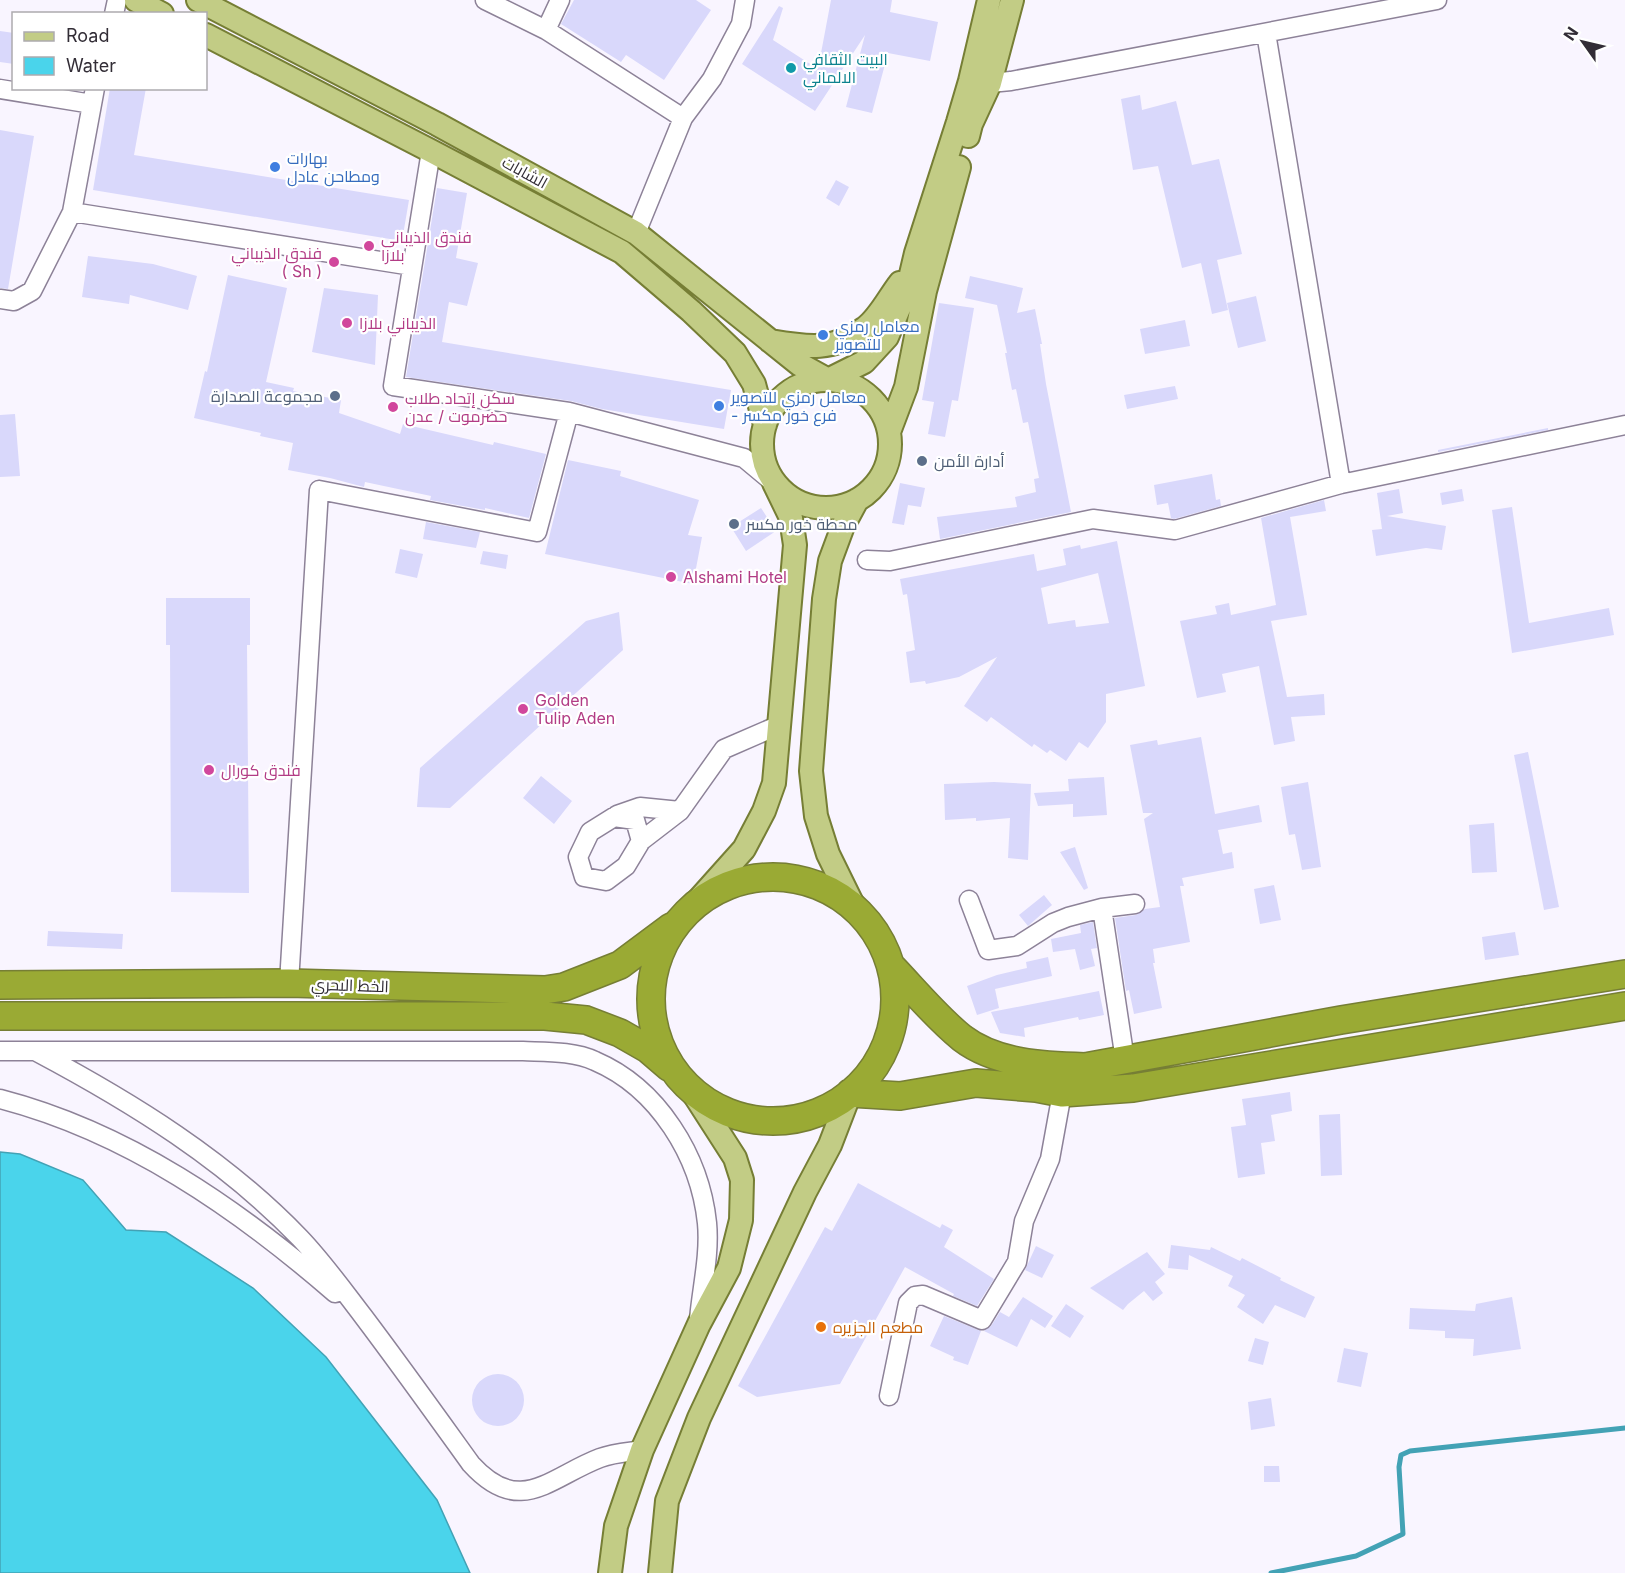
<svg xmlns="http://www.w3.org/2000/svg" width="1625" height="1573" font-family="Inter,Cairo,sans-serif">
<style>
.water{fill:#4ad4eb;stroke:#43a2b5;stroke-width:1.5}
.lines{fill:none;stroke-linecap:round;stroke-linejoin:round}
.stream{stroke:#43a2b5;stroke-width:5}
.building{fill:#d9d8fb;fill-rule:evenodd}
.minor-casing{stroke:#8d8298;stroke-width:21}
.major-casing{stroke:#767e35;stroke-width:26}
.highway-casing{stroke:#767e35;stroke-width:30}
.minor{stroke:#fff;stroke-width:18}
.major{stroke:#c2cc85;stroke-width:22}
.highway{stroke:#9aaa34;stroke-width:27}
.culture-dot{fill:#0f9aa8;stroke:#fff;stroke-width:2}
.shop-dot{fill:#3f7fe0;stroke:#fff;stroke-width:2}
.hotel-dot{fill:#d1479c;stroke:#fff;stroke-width:2}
.service-dot{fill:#5c6f8a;stroke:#fff;stroke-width:2}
.food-dot{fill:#e8710a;stroke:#fff;stroke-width:2}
.labels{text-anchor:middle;stroke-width:4.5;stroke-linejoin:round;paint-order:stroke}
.culture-label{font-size:16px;fill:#0d838f;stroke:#fff;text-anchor:start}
.shop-label{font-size:16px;fill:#366cbe;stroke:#fff;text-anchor:start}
.street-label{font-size:16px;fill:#322d36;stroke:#fff}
.hotel-label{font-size:16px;fill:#b23c85;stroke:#fff;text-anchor:start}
.service-label{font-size:16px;fill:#4e5e75;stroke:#fff;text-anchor:start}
.food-label{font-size:16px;fill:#c56008;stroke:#fff;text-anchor:start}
</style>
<rect width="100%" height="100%" fill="#f9f5ff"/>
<path class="water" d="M0,1152L20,1154L83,1180L126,1230L166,1232L253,1288L326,1357L437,1500L470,1573H0Z"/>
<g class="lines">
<path class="stream" d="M1271,1573L1356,1556L1403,1534L1399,1467L1401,1455L1410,1451L1625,1428"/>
</g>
<path class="building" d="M574,0H696L711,10L664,80L626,55L621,62L561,24Z
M831,0H892L890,12L938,22L930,61L888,53L872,113L846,107L865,35L815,111L742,64L779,6L783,8L773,40L818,69Z
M0,31L14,33V64L0,62Z
M110,88H146L134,155L409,200L402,241L93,190Z
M1140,95L1142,110L1176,101L1192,165L1219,159L1242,254L1217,260L1228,310L1212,314L1201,263L1182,268L1158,166L1133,170L1121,99Z
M0,130L34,136L8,289L0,288Z
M836,180L849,187L839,206L826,198Z
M437,188L467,193L456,258L478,263L467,306L449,302L442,342L731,390L724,429L602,409L571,401L406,377Z
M88,256L153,264L197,276L188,310L130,295L129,304L82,297Z
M228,275L287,288L266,382L294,388L293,391L341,400L339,413L400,434L403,424L493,445L494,442L546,454L529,518L485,508V510L430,500L431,496L365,482L364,487L330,478L288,470L293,443L260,436L261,433L194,418L205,371L207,372Z
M970,276L1023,288L1017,313L1035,309L1042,344H1040L1046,384L1071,512L940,539L937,517L1017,507L1015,497L1036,492L1034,479L1039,478L1028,422L1023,423L1016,389L1012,390L1005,353H1007L997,305L965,298Z
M324,288L378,295L375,365L312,352Z
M1256,296L1266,341L1238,348L1227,303Z
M939,303L974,308L958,401L952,400L945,437L928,434L934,402L922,400Z
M1185,320L1190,346L1145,354L1140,329Z
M1175,386L1178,399L1127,409L1124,395Z
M15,414L20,476L0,477V415Z
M1548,428V430L1438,452V450Z
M568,460L621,471L620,476L699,500L688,535L702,537L693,584L545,554Z
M1212,474L1216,500L1220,499L1221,506L1174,519L1171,518L1168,503L1157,505L1154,485Z
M900,483L925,488L921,507L908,505L904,525L892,523Z
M1399,489L1403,513L1387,516L1446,526L1442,550L1426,548L1376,556L1372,530L1382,529L1377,493Z
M1462,489L1464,501L1442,505L1440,493Z
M1324,500L1326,511L1290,517L1307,615L1271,621L1287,697L1324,694L1325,715L1291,717L1295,741L1274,745L1259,666L1222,674L1226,692L1197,698L1180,621L1217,614L1215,606L1229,603L1231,615L1276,605L1261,518Z
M1512,507L1529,623L1609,608L1614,635L1512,653L1492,510Z
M761,508L776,531L746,551L731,527Z
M426,522L480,532L476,548L423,539Z
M1117,541L1145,686L1106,694V722L1088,748L1079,742L1066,761L1050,750L1047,753L1034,744L1032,747L991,717L987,722L964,706L997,657L959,677L926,684L925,681L910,683L906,652L915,650L907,594L903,595L900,579L1034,554L1037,571L1066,565L1063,549L1080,545L1081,549ZM1098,573L1109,623L1076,627L1075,620L1048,624L1041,588Z
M400,549L423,554L417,578L395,573Z
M483,551L508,555L506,569L480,564Z
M166,598H250V645H247L249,893L171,892L170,645H166Z
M619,612L623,650L450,808L417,807L420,768L586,621Z
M1201,737L1215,814L1259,805L1262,822L1218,830L1223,854L1232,852L1234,868L1182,878L1184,886H1180L1190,942L1153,949L1155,963H1153L1162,1008L1134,1014L1129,990L1126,991L1115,918L1136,915L1145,909L1160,907L1144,819L1153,813H1143L1130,745L1157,740L1158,745Z
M1528,752L1559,907L1544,910L1514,755Z
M541,776L572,801L554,824L523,798Z
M1104,777L1107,815L1073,817V804L1038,806L1034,793L1069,791L1068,779Z
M994,782L1031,784L1028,860L1008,858L1010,818L976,821V818L945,820L944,784Z
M1308,782L1321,867L1302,870L1295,834L1289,835L1281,787Z
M1494,823L1497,872L1472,873L1469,825Z
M1075,847L1088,888L1084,890L1060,852Z
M1274,885L1281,920L1260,924L1254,889Z
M1044,895L1052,905L1028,926L1019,915Z
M1093,922L1097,948L1091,949L1095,966L1080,970L1075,949L1053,952L1051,939L1081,933L1080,925Z
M48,931L123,934L122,949L47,946Z
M1515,932L1519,955L1485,960L1482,937Z
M1048,957L1052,976L995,989L999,1008L977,1015L967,986L997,975L1027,968L1026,962Z
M1099,991L1104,1015L1079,1020L1078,1017L1024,1028L1025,1037L1000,1033L991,1012Z
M1290,1092L1292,1111L1271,1115L1275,1141L1261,1143L1265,1174L1238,1178L1231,1127L1246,1125L1242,1099Z
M1340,1114L1342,1175L1321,1176L1319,1115Z
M858,1183L940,1228L942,1224L953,1230L944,1247L994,1279L977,1306L953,1296L954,1294L905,1267L840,1384L757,1397L738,1386L825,1227L832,1231Z
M1171,1245L1210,1250L1211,1247L1240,1261L1242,1258L1281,1278L1280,1280L1315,1297L1305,1318L1275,1305L1263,1324L1237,1307L1245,1295L1228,1286L1233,1276L1189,1255L1188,1270L1168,1268Z
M1036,1246L1054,1255L1042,1278L1025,1270Z
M1147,1252L1165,1274L1155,1282L1163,1293L1153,1301L1144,1291L1128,1304L1123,1310L1090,1288Z
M1023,1297L1053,1316L1045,1328L1031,1319L1017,1347L984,1331L991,1326L1000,1312L1009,1317Z
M1512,1297L1521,1349L1473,1356L1474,1339L1445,1338V1331L1409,1329L1410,1308L1475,1311L1476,1304Z
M1066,1304L1084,1316L1070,1338L1051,1326Z
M944,1316L981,1331L968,1365L953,1360L954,1357L930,1346Z
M1255,1338L1269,1342L1263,1365L1248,1361Z
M1344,1348L1368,1353L1361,1387L1337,1382Z
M472 1400a26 26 0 1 1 52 0a26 26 0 1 1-52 0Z
M1271,1398L1275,1426L1251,1430L1248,1402Z
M1264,1466H1279L1280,1482H1264Z"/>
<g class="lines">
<g class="minor-casing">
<path id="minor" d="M485,0L546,30L683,118
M114,14L117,0
M546,30L560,0
M1266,33L1341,484
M990,83L1011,81L1437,0
M0,89L92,104
M431,151L393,386L569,412L744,458L774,483
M72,212L412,266
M636,233L683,118L712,79L741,24L745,0
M0,299L14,301L32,291L72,212L95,88
M867,560L890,561L1093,519L1175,530L1341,484L1625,425
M617,815L640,807L680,811
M614,817L635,820L641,841L626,866L606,881L584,877L578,857L590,832Z
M641,841L680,811L724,749L777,726
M969,900L988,950L1017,946L1053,923L1068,917L1102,908L1135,904
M1102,908L1125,1060
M289,983L319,490L537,532L569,412
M0,1051H523C546,1052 574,1051 595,1061C658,1088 700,1156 707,1223C710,1254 702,1287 699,1319
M37,1052C133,1103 225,1160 300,1238C323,1262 343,1290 363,1316C400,1365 435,1414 471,1464C520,1518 550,1477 600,1458C613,1453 629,1452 642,1450
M0,1099C127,1132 237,1208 335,1293
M889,1396L908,1303L915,1296L923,1295L982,1320L1017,1262L1024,1221L1050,1159L1062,1093"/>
</g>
<g class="major-casing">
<path id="major" d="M136,0L162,14
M198,0L437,124L636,233L799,364L828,380L864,362L887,337L908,287L916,253L958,122L970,81L989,0
M206,35L431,151L622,252L691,311L735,353L754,384L765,425
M968,136L971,124L990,83L1012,0
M770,341C806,347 833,352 865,328C879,318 889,297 900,283
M762 444a64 64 0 1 1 128 0a64 64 0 1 1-128 0Z
M889,432L906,387L925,291L959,167
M693,906L744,849L764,811L774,783L795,545L791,518L774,483
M854,907L828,854L816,816L811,771L824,599L830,561L843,526L857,500
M610,1573L616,1526L642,1450L699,1324L729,1268L741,1220L742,1180L735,1158L690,1088
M660,1573L667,1501L699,1418L805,1192L830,1145L850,1093"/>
</g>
<g class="highway-casing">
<path id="highway" d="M651 999a122 122 0 1 1 244 0a122 122 0 1 1-244 0Z
M891,966C914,990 936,1017 962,1038C996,1064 1044,1066 1085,1067L1341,1020L1625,974
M0,985L289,983L545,990L564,987L620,965L671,927
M0,1016H545L586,1020L620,1033L648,1049L669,1067
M850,1093L900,1096L976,1083L1036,1088L1062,1093L1133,1088L1625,1006"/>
</g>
<use href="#minor" class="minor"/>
<use href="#major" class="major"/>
<use href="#highway" class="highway"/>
</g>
<circle class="culture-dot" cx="791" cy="68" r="6"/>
<g class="shop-dot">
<circle cx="275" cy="167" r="6"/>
<circle cx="823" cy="335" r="6"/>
<circle cx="719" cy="406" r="6"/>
</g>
<g class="hotel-dot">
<circle cx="369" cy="246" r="6"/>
<circle cx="334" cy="262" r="6"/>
<circle cx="347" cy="323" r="6"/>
<circle cx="393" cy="407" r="6"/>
<circle cx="671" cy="577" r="6"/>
<circle cx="523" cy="709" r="6"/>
<circle cx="209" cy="770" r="6"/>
</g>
<g class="service-dot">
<circle cx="335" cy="396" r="6"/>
<circle cx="922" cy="461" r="6"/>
<circle cx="734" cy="524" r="6"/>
</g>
<circle class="food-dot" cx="821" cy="1327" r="6"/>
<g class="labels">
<g class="culture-label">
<text x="803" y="65">البيت الثقافي<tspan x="803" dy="18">الالماني</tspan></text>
</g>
<g class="shop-label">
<text x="287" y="164">بهارات<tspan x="287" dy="18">ومطاحن عادل</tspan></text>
<text x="835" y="332">معامل رمزي<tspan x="835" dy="18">للتصوير</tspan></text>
<text x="731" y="403">معامل رمزي للتصوير<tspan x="731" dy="18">- فرع خور مكسر</tspan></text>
</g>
<g class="street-label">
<text transform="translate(525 172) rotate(29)" y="6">الشابات</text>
<text transform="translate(350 985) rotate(2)" y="6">الخط البحري</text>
</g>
<g class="hotel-label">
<text x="381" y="243">فندق الذيباني<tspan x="381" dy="18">بلازا</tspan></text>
<text x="322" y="259" text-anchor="end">فندق الذيباني<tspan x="322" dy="18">( Sh )</tspan></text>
<text x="359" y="329">الذيباني بلازا</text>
<text x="405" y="404">سكن إتحاد طلاب<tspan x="405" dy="18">حضرموت / عدن</tspan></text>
<text x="683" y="583">Alshami Hotel</text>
<text x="535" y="706">Golden<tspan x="535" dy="18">Tulip Aden</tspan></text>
<text x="221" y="776">فندق كورال</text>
</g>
<g class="service-label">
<text x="323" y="402" text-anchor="end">مجموعة الصدارة</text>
<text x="934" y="467">أدارة الأمن</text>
<text x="746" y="530">محطة خور مكسر</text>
</g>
<g class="food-label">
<text x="833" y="1333">مطعم الجزيره</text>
</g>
</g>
<rect x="12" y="12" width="195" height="78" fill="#ffffff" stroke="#adabaf" stroke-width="1.5"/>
<rect x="24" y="32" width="30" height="9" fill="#c2cc85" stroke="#adabaf" stroke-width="1.5"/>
<text x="66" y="42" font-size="18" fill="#322d36">Road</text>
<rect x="24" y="57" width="30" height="18" fill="#4ad4eb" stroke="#adabaf" stroke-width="1.5"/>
<text x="66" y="72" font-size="18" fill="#322d36">Water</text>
<g transform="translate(1583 42) rotate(304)" stroke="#ffffff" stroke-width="4.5" paint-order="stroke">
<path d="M0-4.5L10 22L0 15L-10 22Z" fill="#322d36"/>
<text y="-9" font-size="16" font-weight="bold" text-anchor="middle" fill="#322d36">N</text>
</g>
</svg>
